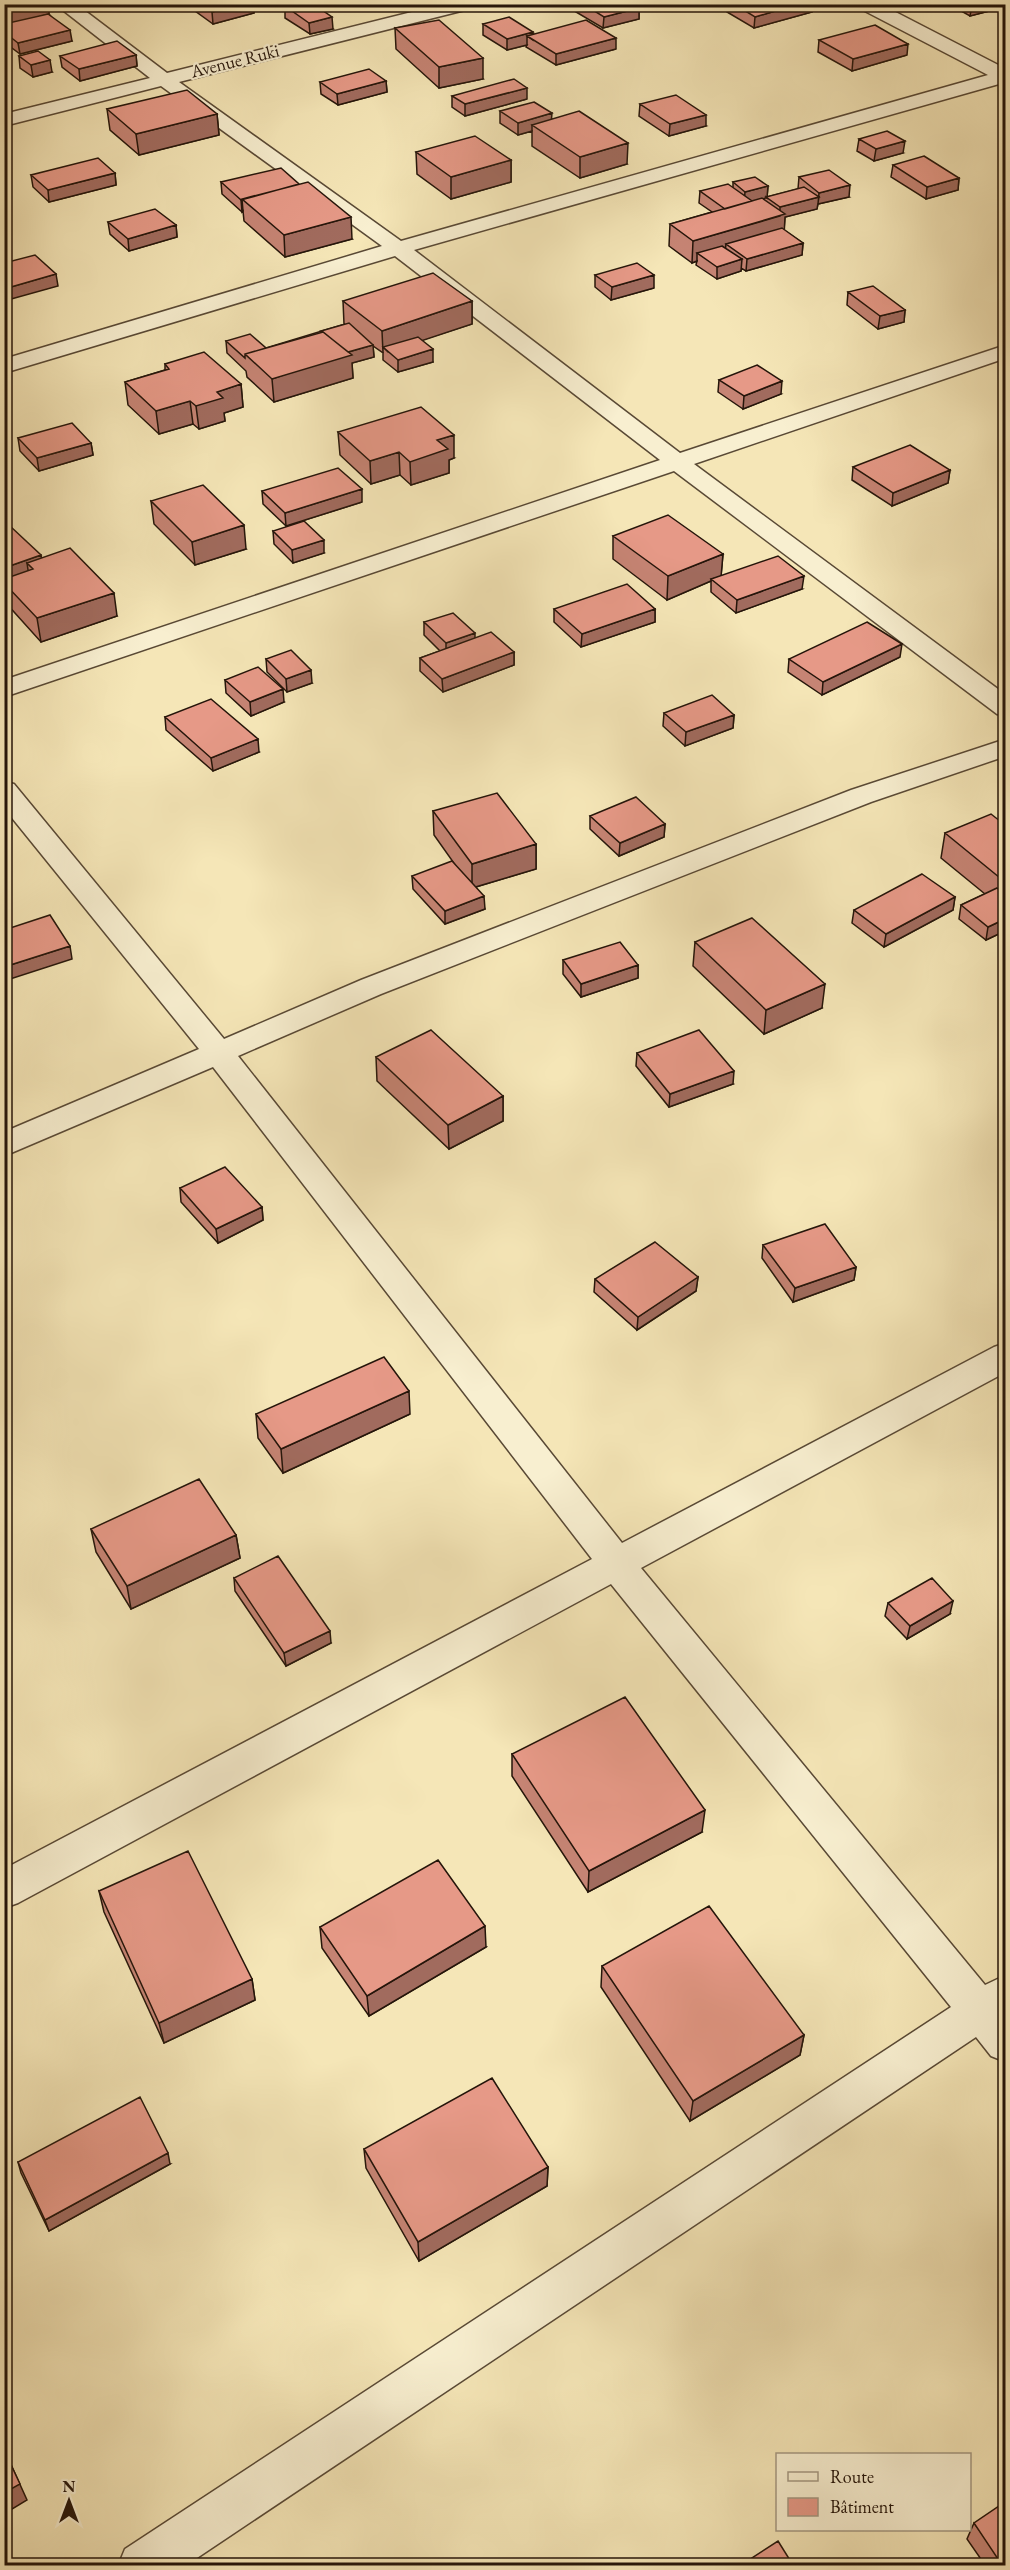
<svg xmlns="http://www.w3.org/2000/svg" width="1010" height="2570" font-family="'EB Garamond',serif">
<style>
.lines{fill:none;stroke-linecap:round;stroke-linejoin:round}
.minor-casing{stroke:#594935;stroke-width:3}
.minor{fill:#f8efd0;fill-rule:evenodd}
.wall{fill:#c68474;stroke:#25150a;stroke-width:1.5}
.shaded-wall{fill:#a16b5e;stroke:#25150a;stroke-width:1.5}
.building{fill:#e69987;stroke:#25150a;stroke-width:1.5}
.labels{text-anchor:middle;stroke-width:4.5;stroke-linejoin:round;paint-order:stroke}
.far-street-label{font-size:18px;fill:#25150a;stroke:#f8efd0}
</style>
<rect width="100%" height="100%" fill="#f5e6b7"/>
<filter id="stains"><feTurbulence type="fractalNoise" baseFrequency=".00333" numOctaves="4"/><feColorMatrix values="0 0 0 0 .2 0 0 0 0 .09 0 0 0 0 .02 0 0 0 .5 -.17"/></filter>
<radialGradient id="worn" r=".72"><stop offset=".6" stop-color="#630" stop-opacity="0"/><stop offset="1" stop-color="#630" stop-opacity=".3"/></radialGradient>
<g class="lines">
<g class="minor-casing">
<path id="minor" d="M55,4H76L167,73L444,4H476L473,8L179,82L401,241L988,75L859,8L856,4H880L1006,69V82L414,250L680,453L1006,345V358L694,464L1006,695V716L997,714L674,471L4,697V680L660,460L395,256L4,373V359L382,246L161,86L4,126V114L150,78Z
M1006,739V756L871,802L381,994L238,1056L622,1543L994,1347L1006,1343V1372L641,1568L985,1985L1006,1975V2062L991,2056L976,2037L185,2566H118L125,2549L951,2007L611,1584L18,1903L4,1908V1869L592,1559L213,1067L4,1156V1132L199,1049L4,808V782L14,784L224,1039L361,980L851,790Z"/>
</g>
<use href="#minor" class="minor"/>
</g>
<path class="wall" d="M4,4H48L49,14L72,41L20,54L4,42V24H6L4,22Z
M191,4H253L254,13L213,24L191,8Z
M571,4H633L639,8V19L603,28L571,9Z
M727,4H812V12L754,28L727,12Z
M954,4H1005V7L970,16L954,7Z
M285,6L333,29L310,34L285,18Z
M483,24L533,34L616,49L556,65L526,47L527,45L507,50L483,35Z
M395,28L483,79L439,88L396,49Z
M819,40L907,55L852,71L818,52Z
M136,55L137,66L80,81L62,67L60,56Z
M19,56L52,72L33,77L20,68Z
M386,81L387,92L338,105L321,94L320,82Z
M452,96L527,99L465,116L452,107Z
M640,104L706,126L669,136L639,116Z
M107,109L217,114L219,135L139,155L110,130Z
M500,111L552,119L627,164L580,178L532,146V131L518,135L500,123Z
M859,139L903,153L874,161L857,151Z
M416,152L511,160V182L451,199L417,174Z
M893,165L959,178L958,190L926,199L891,177Z
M115,173L116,185L49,202L33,187L31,175Z
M799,177L849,197L818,204L817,209L785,217L784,230L803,243L802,255L746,271L741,268V271L717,279L696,265L697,261L692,263L669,246L670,224L712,212L699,203L700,191L733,188V182L768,186L767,197L798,189Z
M221,182L352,239L285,257L244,221L243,211L242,212L222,194Z
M108,222L176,225L177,237L129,251L110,234Z
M595,275L654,288L611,300L595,287Z
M848,292L905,310L904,322L878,329L847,305Z
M343,301H472V324L422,340L433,362L398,372L383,360V353L373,346L374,357L352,363L353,378L274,402L247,377L246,371L227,353L226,341L266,348L345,324H344Z
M165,364L241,384L243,407L224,413L225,421L199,429L193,424L159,434L128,405L125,382L165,370Z
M719,380L781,394L743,409L718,392Z
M338,432L454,458L449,460V473L411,485L400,475L371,484L340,455Z
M18,438L91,443L93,455L39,471L20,451Z
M853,467L950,470L948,483L892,506L852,480Z
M262,491L362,502L286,526L263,504Z
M151,501L246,549L195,565L154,524Z
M4,528L41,558L117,616L41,642L6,603L4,597Z
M273,531L324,553L293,563L274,544Z
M613,536L723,554L721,576L802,589L736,613L711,592V581L667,600L613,559Z
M554,609H655V622L581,647L554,622Z
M424,622L475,638L514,652V665L443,692L420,671V658L440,651L424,635Z
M900,657L822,695L788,672L789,659Z
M266,659L312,683L287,692L267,672Z
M225,680L284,702L251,716L226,693Z
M664,713L734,715L733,728L685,746L663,726Z
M165,717L259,752L213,771L166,730Z
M433,811L536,844V869L476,887L485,909L445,924L413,889L412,876L456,866L434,835Z
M590,816L665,824L664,837L619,856L590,829Z
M1005,825V931L986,940L959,919L961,905L985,894L941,858L945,833Z
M955,897L953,910L884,947L852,923L854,910Z
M695,942L822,1008L764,1034L693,966Z
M563,960L638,965V978L581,997L563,974Z
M637,1053L733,1084L669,1107L636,1066Z
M376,1057L503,1096V1121L449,1149L377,1081Z
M180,1188L262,1207L263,1220L218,1243L181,1202Z
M763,1245L856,1267L854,1280L793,1302L762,1258Z
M698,1277L696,1291L637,1330L594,1292L595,1279Z
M256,1414H410L283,1473L258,1438Z
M91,1529L236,1535L240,1558L131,1609L96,1552Z
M234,1578L331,1643L286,1666L235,1591Z
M888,1603L950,1614L907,1639L885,1616Z
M512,1754L702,1832L588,1892L512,1776Z
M99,1891L252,1979L255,2000L164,2043L104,1912Z
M320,1927L486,1947L369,2016L322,1948Z
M602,1966L804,2035L800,2055L690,2121L601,1987Z
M364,2149L548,2167L547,2186L419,2261L366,2168Z
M18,2162L170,2164L49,2231L21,2173Z
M974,2523L1005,2565H985L967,2539Z"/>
<path class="shaded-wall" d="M42,4H48L49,14L8,25L6,13Z
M244,4H253L254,13L213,24L212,12Z
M799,4H812V12L754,28L755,17Z
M974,4H1005V7L970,16L972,5Z
M639,8V19L603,28L604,17Z
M332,17L333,29L310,34L309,23Z
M70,30L72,41L20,54L18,43Z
M533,32V40L527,36V45L507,50V39Z
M616,38V49L556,65V54Z
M908,44L907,55L852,71L853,59Z
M136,55L137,66L80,81L79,69Z
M483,58V79L439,88V67Z
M50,60L52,72L33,77L31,65Z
M386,81L387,92L338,105L337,94Z
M527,88V99L465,116V104Z
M552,113L551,125H532V131L518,135V123Z
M217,114L219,135L139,155L136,134Z
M706,115V126L669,136L670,124Z
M905,141L903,153L874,161L876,149Z
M628,143L627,164L580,178V157Z
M511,160V182L451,199V177Z
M115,173L116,185L49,202L48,190Z
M959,178L958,190L926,199L927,187Z
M850,185L849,197L818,204L819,193Z
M768,186L767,198L766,197V198L744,204L745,192Z
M819,197L817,209L785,217L784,236L726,244L725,253H697V261L692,263L693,241L780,216V207Z
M242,199L243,211L242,212L241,200Z
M351,217L352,239L285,257L284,235Z
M176,225L177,237L129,251L128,239Z
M803,243L802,255L746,271L747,259Z
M742,259L741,271L717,279V267Z
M56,274L58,286L4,301V289Z
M654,275V288L611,300L612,287Z
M472,301V324L388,352L383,347V353L382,331Z
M905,310L904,322L878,329L880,316Z
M373,345L374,357L352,363L353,378L274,402L272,379L345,353Z
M433,349V362L398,372V360Z
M782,381L781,394L743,409L744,396Z
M241,384L243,407L224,413L225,421L199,429L196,406L217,392Z
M190,401L193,424L159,434L156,411Z
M454,435V458L449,460V473L411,485L410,462L437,440Z
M91,443L93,455L39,471L37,458Z
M399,452L400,475L371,484L370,461Z
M950,470L948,483L892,506L893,493Z
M362,489V502L286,526L285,513Z
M244,525L246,549L195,565L192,542Z
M324,540V553L293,563L292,550Z
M723,554L721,577L711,579V581L667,600L668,576Z
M41,555L45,578L27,563L30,583H4V568Z
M804,576L802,589L736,613L737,600Z
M114,593L117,616L41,642L37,618Z
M655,609V622L581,647L582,634Z
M475,633V646L446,656V643Z
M902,644L900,657L822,695L823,682Z
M514,652V665L443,692L442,679Z
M311,670L312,683L287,692L286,679Z
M283,689L284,702L251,716L250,702Z
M734,715L733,728L685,746L686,732Z
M258,739L259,752L213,771L211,758Z
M665,824L664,837L619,856L620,843Z
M536,844V869L472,888V864Z
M484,896L485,909L445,924V911Z
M955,897L953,910L884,947L886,934Z
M1005,919V931L986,940L988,927Z
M70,946L72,959L4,981V967Z
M638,965V978L581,997V984Z
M825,984L822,1008L764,1034L766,1010Z
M734,1071L733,1084L669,1107L670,1094Z
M503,1096V1121L449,1149L448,1125Z
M262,1207L263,1220L218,1243L216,1229Z
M856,1267L854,1280L793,1302L795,1288Z
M698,1277L696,1291L637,1330L638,1317Z
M409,1391L410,1414L283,1473L281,1449Z
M236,1535L240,1558L131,1609L127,1586Z
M953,1601L950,1614L907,1639L910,1626Z
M330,1631L331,1643L286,1666L284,1653Z
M705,1810L702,1832L588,1892L589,1871Z
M485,1926L486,1947L369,2016L367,1996Z
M252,1979L255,2000L164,2043L159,2023Z
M804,2035L800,2055L690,2121L693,2101Z
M168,2153L170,2164L49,2231L45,2220Z
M548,2167L547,2186L419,2261L418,2242Z
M4,2449L27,2500L4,2514Z"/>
<path class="building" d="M4,4H42L6,13L4,12Z
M201,4H244L212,12Z
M292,4H313L332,17L309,23L285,6Z
M583,4H633L639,8L604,17Z
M734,4H799L755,17Z
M48,14L70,30L18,43L4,32V24Z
M509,17L533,32L507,39L483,24Z
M439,20L483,58L439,67L395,28Z
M586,20L616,38L556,54L527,36Z
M875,25L908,44L853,59L819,40Z
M117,41L136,55L79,69L60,56Z
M38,51L50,60L31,65L19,56Z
M369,69L386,81L337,94L320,82Z
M514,79L527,88L465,104L452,96Z
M187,90L217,114L136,134L107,109Z
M676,95L706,115L670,124L640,104Z
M534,102L552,113L518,123L500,111Z
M579,111L628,143L580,157L532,125Z
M887,131L905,141L876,149L859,139Z
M475,136L511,160L451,177L416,152Z
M924,156L959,178L927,187L893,165Z
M98,158L115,173L48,190L31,175Z
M281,168L299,184L241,200L221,182Z
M829,170L850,185L819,193L799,177Z
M755,177L768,186L745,192L733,182Z
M308,182L351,217L284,235L242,199Z
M728,184L752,201L725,209L700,191Z
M804,187L819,197L780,207L766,197Z
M762,198L785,214L693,241L670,224Z
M155,209L176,225L128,239L108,222Z
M782,228L803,243L747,259L726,244Z
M722,246L742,259L717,267L697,253Z
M35,255L56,274L4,289V263Z
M637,263L654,275L612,287L595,275Z
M433,273L472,301L382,331L343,301Z
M873,286L905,310L880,316L848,292Z
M349,323L373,345L348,352L323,332L321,331Z
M323,332L352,355L272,379L245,354Z
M250,334L266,348L245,354V358L226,341Z
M418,337L433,349L398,360L383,347Z
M204,352L241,384L217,392L223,398L196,406L190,401L156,411L125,382L169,369L165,364Z
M757,365L782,381L744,396L719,380Z
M421,407L454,435L437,440L448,449L410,462L399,452L370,461L338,432Z
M72,423L91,443L37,458L18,438Z
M910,445L950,470L893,493L853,467Z
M338,468L362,489L285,513L262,491Z
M203,485L244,525L192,542L151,501Z
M668,515L723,554L668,576L613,536Z
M304,521L324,540L292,550L273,531Z
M10,526L41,555L4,568V528Z
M70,548L114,593L37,618L4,583V579L33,569L27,563Z
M778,556L804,576L737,600L711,579Z
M627,584L655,609L582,634L554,609Z
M453,613L475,633L446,643L424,622Z
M867,622L902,644L823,682L789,659Z
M491,632L514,652L442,679L420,658Z
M291,650L311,670L286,679L266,659Z
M258,667L283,689L250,702L225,680Z
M712,695L734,715L686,732L664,713Z
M211,699L258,739L211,758L165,717Z
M497,793L536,844L472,864L433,811Z
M636,797L665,824L620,843L590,816Z
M991,814L1005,825V882L945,833Z
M452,861L484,896L445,911L412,876Z
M922,874L955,897L886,934L854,910Z
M997,888L1005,895V919L988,927L961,905Z
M50,915L70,946L4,967V930Z
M752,918L825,984L766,1010L695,942Z
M620,942L638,965L581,984L563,960Z
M431,1030L503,1096L448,1125L376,1057Z
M699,1030L734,1071L670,1094L637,1053Z
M225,1167L262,1207L216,1229L180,1188Z
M825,1224L856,1267L795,1288L763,1245Z
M655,1242L698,1277L638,1317L595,1279Z
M384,1357L409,1391L281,1449L256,1414Z
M199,1479L236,1535L127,1586L91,1529Z
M278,1556L330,1631L284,1653L234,1578Z
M932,1578L953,1601L910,1626L888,1603Z
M625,1697L705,1810L589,1871L512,1754Z
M188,1851L252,1979L159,2023L99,1891Z
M438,1860L485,1926L367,1996L320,1927Z
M709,1906L804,2035L693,2101L602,1966Z
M492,2078L548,2167L418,2242L364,2149Z
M140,2097L168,2153L45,2220L18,2162Z
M4,2450L20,2484L4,2493Z
M1005,2502V2565H1002L974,2523Z
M778,2541L793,2565H741Z"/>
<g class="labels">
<g class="far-street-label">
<text transform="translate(235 61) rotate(-14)" y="6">Avenue Ruki</text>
</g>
</g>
<rect width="1010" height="2570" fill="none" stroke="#f5e6b7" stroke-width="24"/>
<rect x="6" y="6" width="998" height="2558" fill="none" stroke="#25150a" stroke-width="3"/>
<rect x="12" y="12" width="986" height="2546" fill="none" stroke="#25150a" stroke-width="1.5"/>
<rect x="776" y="2453" width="195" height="78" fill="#f8efd0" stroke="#a49881" stroke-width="1.5"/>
<rect x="788" y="2472" width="30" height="9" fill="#f8efd0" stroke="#a49881" stroke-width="1.5"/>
<text x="830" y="2483" font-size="18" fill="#25150a">Route</text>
<rect x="788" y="2498" width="30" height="18" fill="#e69987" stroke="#a49881" stroke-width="1.5"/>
<text x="830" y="2513" font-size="18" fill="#25150a">Bâtiment</text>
<g transform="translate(69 2501)" stroke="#f8efd0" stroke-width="4.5" paint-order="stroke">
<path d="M0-4.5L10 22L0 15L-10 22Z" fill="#25150a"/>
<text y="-9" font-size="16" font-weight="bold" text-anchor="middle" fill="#25150a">N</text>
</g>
<rect width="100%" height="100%" filter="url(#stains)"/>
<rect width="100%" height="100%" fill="url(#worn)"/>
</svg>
